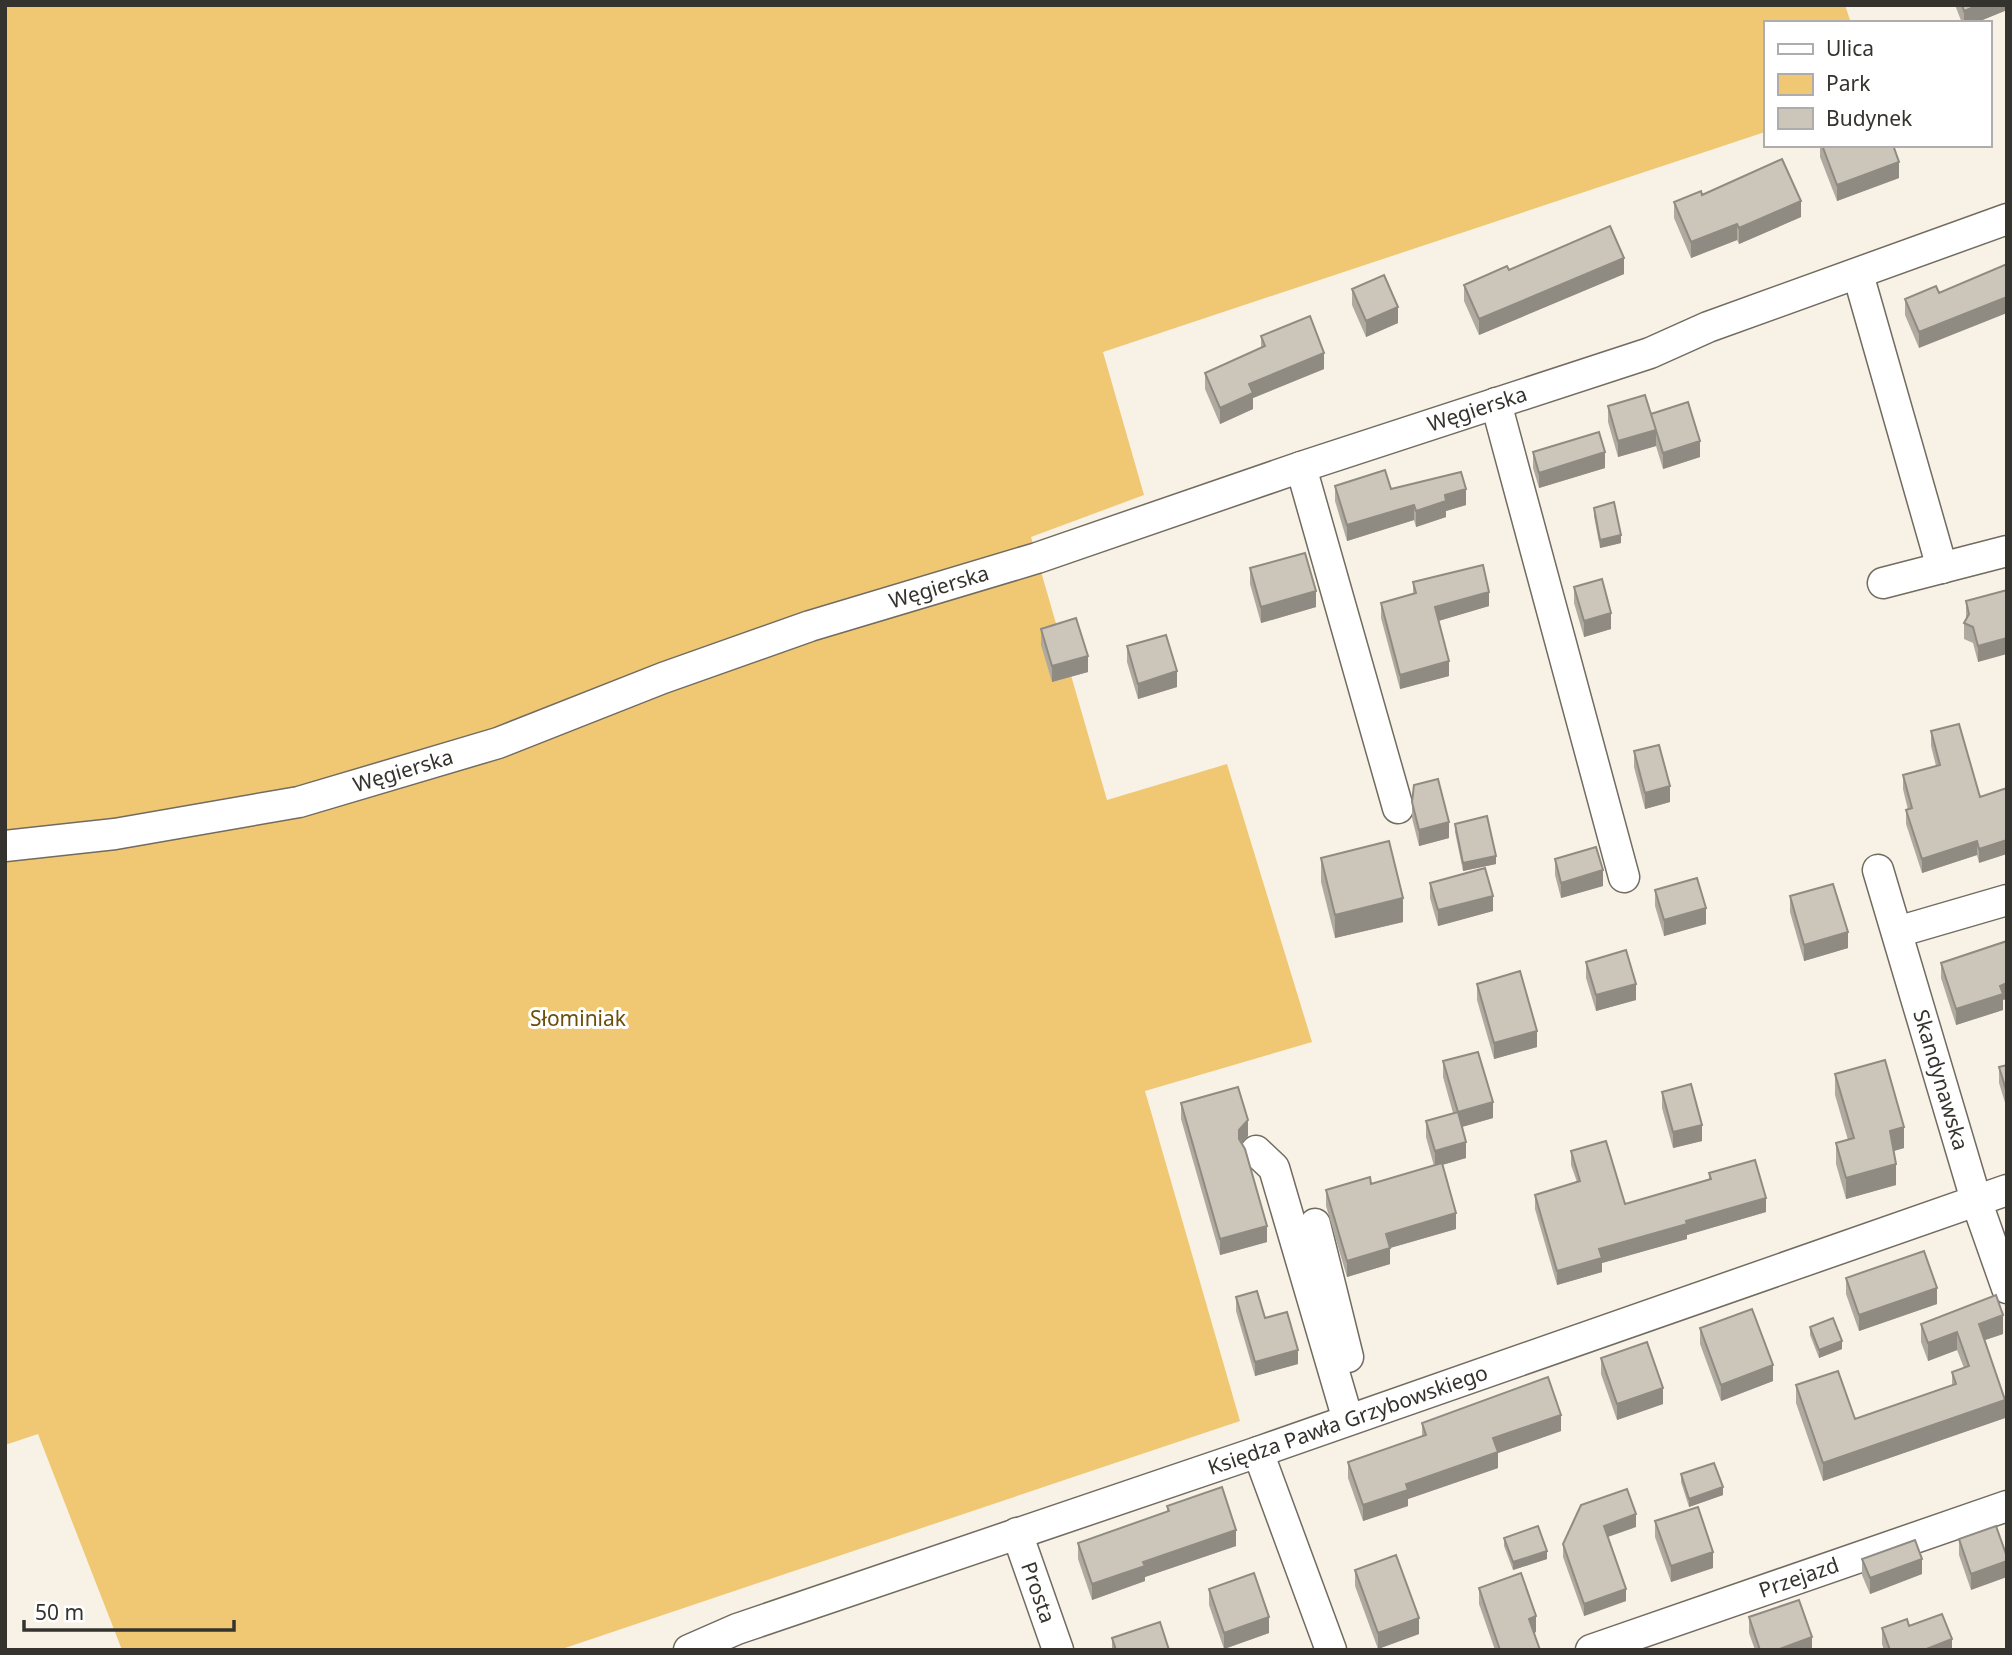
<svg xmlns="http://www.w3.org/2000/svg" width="2012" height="1655" font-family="'Noto Sans',sans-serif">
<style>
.green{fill:#f0c873}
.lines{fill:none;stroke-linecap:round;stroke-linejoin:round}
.minor-casing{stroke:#716b60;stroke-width:33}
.minor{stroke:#fff;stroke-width:30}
.wall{fill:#afaaa0}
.shaded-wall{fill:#8f8b82}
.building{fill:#ccc6ba;stroke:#8f8b82;stroke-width:2}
.labels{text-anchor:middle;stroke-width:6;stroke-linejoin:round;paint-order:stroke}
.street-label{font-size:21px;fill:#35332e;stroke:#fff}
.park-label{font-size:21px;fill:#694f09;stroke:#fff}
</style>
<rect width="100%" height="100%" fill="#f8f1e5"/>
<path class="green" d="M5,5H1845L1851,23H1765V132L1103,352L1144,495L1031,537L1107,800L1227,764L1312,1042L1145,1091L1240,1421L559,1650H122L38,1434L5,1445Z"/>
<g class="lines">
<g class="minor-casing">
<g id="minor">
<path d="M1858,274L1942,568"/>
<path d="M1496,403L1624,877"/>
<path d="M1301,467L1398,808"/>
<path d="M1883,583L2007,551"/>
<path id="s1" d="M5,846L115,834L299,802L498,743L663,678L810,626L1037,558L1301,467L1650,353L1708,327L2007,219"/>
<path id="s2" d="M1878,870L1976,1200L2007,1288"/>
<path d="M1897,932L2007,900"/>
<path d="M1256,1151L1274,1168L1348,1420"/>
<path d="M1315,1224L1348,1357"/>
<path d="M1258,1452L1331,1650"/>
<path id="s3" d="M1017,1533L1058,1650"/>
<path id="s4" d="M689,1650L737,1629L1258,1452L2007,1190"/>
<path id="s5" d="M1591,1650L2007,1506"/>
</g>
</g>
<use href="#minor" class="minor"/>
</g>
<path class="wall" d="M1955,5H2007V10L1975,23H1962Z
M1820,145H1893L1899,178L1837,201L1820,157Z
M1702,195L1801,217L1739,244L1737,240L1691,258L1674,218V202Z
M1509,270L1624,274L1479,335L1464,301V285Z
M1936,286L1919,348L1905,315V299Z
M1352,289L1398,323L1366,337L1352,305Z
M1261,336L1324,369L1253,398V409L1220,424L1205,389V373L1261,348Z
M1608,406L1651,414L1700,457L1663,469L1656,446L1618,457L1608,422Z
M1533,452L1605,468L1539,488L1533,468Z
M1335,486L1391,489L1466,505L1446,511V517L1416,527L1414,520L1347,541L1335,501Z
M1594,508L1621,543L1600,548L1594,516Z
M1250,568L1316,607L1261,623L1250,584Z
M1413,582L1489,606L1438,621L1449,676L1400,689L1381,618V603L1413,594Z
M1574,587L1611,629L1584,637L1574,603Z
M2007,590L1978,662L1973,643L1964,639V623L1966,619V601Z
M1041,629L1088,672L1052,682L1041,645Z
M1127,646L1177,687L1138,699L1127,662Z
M1931,731L1980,797L1979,863L1977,855L1922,873L1906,824V810H1908L1903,789V775L1936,766L1931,746Z
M1634,751L1670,802L1645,809L1634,767Z
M1412,802L1449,838L1419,846L1412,818Z
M1455,824L1496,864L1463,871L1455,832Z
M1321,858L1403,922L1335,938L1321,882Z
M1555,859L1603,886L1561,898L1555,875Z
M1430,883L1493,911L1438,926L1430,898Z
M1655,890L1706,924L1664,936L1655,906Z
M1790,896L1848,948L1804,961L1790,912Z
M1586,962L1636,1000L1596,1011L1586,978Z
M1941,963L2003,1000V1010L1956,1025L1941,978Z
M1477,984L1537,1047L1494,1059L1477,1000Z
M1443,1061L1493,1118L1462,1127L1466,1158L1442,1165L1456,1229L1390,1248V1264L1347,1277L1326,1206V1190L1371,1184L1434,1166L1426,1137V1121L1453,1113L1443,1077Z
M2007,1065V1109L1999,1083V1067Z
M1835,1074L1904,1148L1894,1151L1896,1185L1846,1199L1836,1164V1143L1848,1140L1835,1095Z
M1662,1092L1702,1141L1673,1148L1662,1108Z
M1181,1103L1248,1136L1242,1143L1267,1242L1220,1255L1181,1119Z
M1571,1151L1625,1204L1709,1180V1173L1766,1212L1687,1235V1239L1602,1263V1272L1557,1285L1535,1209V1195L1577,1182L1571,1165Z
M1846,1278L1937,1304L1859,1331L1846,1294Z
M1236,1297L1265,1318L1298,1364L1255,1376L1236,1311Z
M1921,1324L2003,1334L1985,1340L2005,1418L1823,1481L1796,1403V1385L1855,1419L1952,1385V1372L1964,1368L1957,1350L1928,1361L1921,1342Z
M1810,1327L1842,1349L1819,1358L1810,1335Z
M1700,1328L1773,1381L1721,1401L1700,1344Z
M1601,1358L1663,1404L1617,1420L1601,1374Z
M1422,1423L1561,1431L1498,1453V1468L1408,1499V1506L1363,1521L1348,1478V1462L1422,1437Z
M1681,1474L1723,1495L1689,1507L1681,1482Z
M1167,1506L1236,1546L1145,1577V1581L1092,1600L1078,1559V1543L1167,1512Z
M1655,1521L1713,1568L1671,1582L1655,1537Z
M1996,1526L1971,1590L1959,1555V1539Z
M1636,1527L1608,1537L1626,1601L1584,1616L1563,1557V1544Z
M1504,1538L1547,1559L1513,1570L1504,1546Z
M1862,1559L1922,1574L1870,1594L1862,1575Z
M1355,1570L1419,1634L1378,1649L1355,1586Z
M1479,1588L1536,1632L1534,1633L1540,1650H1495L1479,1604Z
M1209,1589L1269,1633L1224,1649L1209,1605Z
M1749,1617L1812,1650H1755L1749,1633Z
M1909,1626L1952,1650H1884L1882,1644V1628Z
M1112,1638L1169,1650H1112Z"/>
<path class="shaded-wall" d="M1979,5H2007V10L1975,23H1964V11Z
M1899,162V178L1837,201V185Z
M1801,201V217L1739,244V228Z
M1737,224V240L1691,258V242Z
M1624,258V274L1479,335V319Z
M2007,297V313L1919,348V332Z
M1398,307V323L1366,337V321Z
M1324,353V369L1253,398V409L1220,424V408L1249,384Z
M1656,430V446L1618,457V441Z
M1700,441V457L1663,469V453Z
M1605,452V468L1539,488V473Z
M1466,489V505L1446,511V517L1416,527V511L1445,495Z
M1414,505V520L1347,541V525Z
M1621,535V543L1600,548V540Z
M1316,591V607L1261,623V607Z
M1489,592V606L1435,622V607Z
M1611,613V629L1584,637V621Z
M2007,638V654L1978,662V646Z
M1088,656V672L1052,682V666Z
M1449,661V676L1400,689V675Z
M1177,671V687L1138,699V684Z
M1670,786V802L1645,809V793Z
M1449,822V838L1419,846V830Z
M2007,840V854L1979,863V849Z
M1977,841V855L1922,873V859Z
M1496,856V864L1463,871V863Z
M1603,870V886L1561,898V883Z
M1493,896V911L1438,926V910Z
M1403,898V922L1335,938V915Z
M1706,908V924L1664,936V920Z
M1848,932V948L1804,961V945Z
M2007,983V999L2003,1000V1010L1956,1025V1009L2000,986Z
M1636,984V1000L1596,1011V995Z
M1537,1031V1047L1494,1059V1043Z
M1493,1102V1118L1458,1128V1112Z
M1248,1120V1136L1239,1146V1130Z
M1702,1125V1141L1673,1148V1132Z
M1904,1127V1148L1890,1152V1131Z
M1466,1142V1158L1435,1167V1151Z
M1896,1164V1185L1846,1199V1178Z
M1766,1198V1212L1687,1235V1239L1602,1263V1272L1557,1285V1271L1599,1249L1686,1221Z
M1456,1213V1229L1390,1248V1264L1347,1277V1261L1386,1234Z
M1267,1226V1242L1220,1255V1239Z
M1937,1288V1304L1859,1331V1315Z
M2003,1315V1334L1979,1342V1324Z
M1957,1332V1350L1928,1361V1343Z
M1842,1341V1349L1819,1358V1350Z
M1298,1350V1364L1255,1376V1362Z
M1773,1365V1381L1721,1401V1385Z
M1663,1388V1404L1617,1420V1404Z
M2005,1400V1418L1823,1481V1463Z
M1561,1415V1431L1498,1453V1468L1408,1499V1506L1363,1521V1505L1493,1438Z
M1723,1487V1495L1689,1507V1499Z
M1636,1514V1527L1604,1538V1526Z
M1236,1530V1546L1145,1577V1581L1092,1600V1584L1143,1562Z
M1547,1551V1559L1513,1570V1562Z
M1713,1552V1568L1671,1582V1566Z
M1922,1559V1574L1870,1594V1578Z
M2007,1561V1577L1971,1590V1574Z
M1626,1589V1601L1584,1616V1604Z
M1536,1616V1632L1529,1635V1619Z
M1269,1617V1633L1224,1649V1633Z
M1419,1618V1634L1378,1649V1633Z
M1812,1637V1650H1777Z
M1952,1639V1650H1924Z"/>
<path class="building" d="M1962,5H1979L1964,11Z
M1822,145H1893L1899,162L1837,185Z
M1782,159L1801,201L1739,228L1737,224L1691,242L1674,202L1701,191L1702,195Z
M1610,226L1624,258L1479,319L1464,285L1507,266L1509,270Z
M2007,264V297L1919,332L1905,299L1936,286L1939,293Z
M1384,275L1398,307L1366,321L1352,289Z
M1310,316L1324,353L1249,384L1253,393L1220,408L1205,373L1265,346L1261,336Z
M1645,395L1656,430L1618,441L1608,406Z
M1688,402L1700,441L1663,453L1651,414Z
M1599,432L1605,452L1539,473L1533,452Z
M1385,470L1391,489L1461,472L1466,489L1445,495L1446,501L1416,511L1414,505L1347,525L1335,486Z
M1614,502L1621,535L1600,540L1594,508Z
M1305,553L1316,591L1261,607L1250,568Z
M1483,565L1489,592L1435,607L1449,661L1400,675L1381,603L1416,593L1413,582Z
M1602,579L1611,613L1584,621L1574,587Z
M2007,590V638L1978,646L1973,627L1964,623L1969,614L1966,601Z
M1076,618L1088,656L1052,666L1041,629Z
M1166,635L1177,671L1138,684L1127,646Z
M1959,724L1980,797L2007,788V840L1979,849L1977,841L1922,859L1906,810L1912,808L1903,775L1940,765L1931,731Z
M1659,745L1670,786L1645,793L1634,751Z
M1438,779L1449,822L1419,830L1412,802L1414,785Z
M1487,816L1496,856L1463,863L1455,824Z
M1389,841L1403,898L1335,915L1321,858Z
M1596,847L1603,870L1561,883L1555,859Z
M1485,868L1493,896L1438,910L1430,883Z
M1697,878L1706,908L1664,920L1655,890Z
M1833,884L1848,932L1804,945L1790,896Z
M2007,941V983L2000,986L2003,994L1956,1009L1941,963Z
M1626,950L1636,984L1596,995L1586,962Z
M1520,971L1537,1031L1494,1043L1477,984Z
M1478,1052L1493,1102L1458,1112L1443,1061Z
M1885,1060L1904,1127L1890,1131L1896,1164L1846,1178L1836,1143L1854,1138L1835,1074Z
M2007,1065V1093L1999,1067Z
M1691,1084L1702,1125L1673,1132L1662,1092Z
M1238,1087L1248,1120L1239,1130V1139L1245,1149L1267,1226L1220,1239L1181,1103Z
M1458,1112L1466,1142L1435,1151L1426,1121Z
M1606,1141L1625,1204L1711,1179L1709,1173L1755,1160L1766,1198L1686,1221L1687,1224L1599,1249L1602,1258L1557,1271L1535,1195L1580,1181L1571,1151Z
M1442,1163L1456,1213L1386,1234L1390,1248L1347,1261L1326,1190L1370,1177L1371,1184Z
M1924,1251L1937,1288L1859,1315L1846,1278Z
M1257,1291L1265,1318L1287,1312L1298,1350L1255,1362L1236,1297Z
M1996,1295L2003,1315L1979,1324L2005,1400L1823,1463L1796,1385L1838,1371L1855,1419L1956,1384L1952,1372L1969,1366L1957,1332L1928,1343L1921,1324Z
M1752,1309L1773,1365L1721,1385L1700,1328Z
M1833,1318L1842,1341L1819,1350L1810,1327Z
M1647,1342L1663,1388L1617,1404L1601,1358Z
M1548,1377L1561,1415L1493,1438L1498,1452L1406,1484L1408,1490L1363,1505L1348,1462L1426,1435L1422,1423Z
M1714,1463L1723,1487L1689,1499L1681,1474Z
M1222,1487L1236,1530L1143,1562L1145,1566L1092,1584L1078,1543L1169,1511L1167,1506Z
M1627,1489L1636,1514L1604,1526L1626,1589L1584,1604L1563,1544L1581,1505Z
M1698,1507L1713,1552L1671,1566L1655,1521Z
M1538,1526L1547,1551L1513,1562L1504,1538Z
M1996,1526L2007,1557V1561L1971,1574L1959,1539Z
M1915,1540L1922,1559L1870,1578L1862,1559Z
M1396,1555L1419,1618L1378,1633L1355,1570Z
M1254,1573L1269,1617L1224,1633L1209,1589Z
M1521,1573L1536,1616L1529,1619L1540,1650H1500L1479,1588Z
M1799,1600L1812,1637L1777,1650H1760L1749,1617Z
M1942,1614L1952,1639L1924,1650H1890L1882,1628L1907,1619L1909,1626Z
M1160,1622L1169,1650H1116L1112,1638Z"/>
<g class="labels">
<g class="street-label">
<text dy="7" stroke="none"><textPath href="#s1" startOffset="1540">Węgierska</textPath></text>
<text dy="7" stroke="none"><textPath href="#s1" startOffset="973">Węgierska</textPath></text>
<text dy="7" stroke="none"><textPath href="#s1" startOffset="406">Węgierska</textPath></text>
<text dy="7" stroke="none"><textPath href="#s2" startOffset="219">Skandynawska</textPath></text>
<text dy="7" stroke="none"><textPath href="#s4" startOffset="698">Księdza Pawła Grzybowskiego</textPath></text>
<text dy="7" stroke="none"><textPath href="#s5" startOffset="220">Przejazd</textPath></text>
<text dy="7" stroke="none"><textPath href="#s3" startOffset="63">Prosta</textPath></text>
</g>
<g class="park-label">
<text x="578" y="1026">Słominiak</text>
</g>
</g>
<rect width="2012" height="1655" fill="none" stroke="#35332e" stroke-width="14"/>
<rect x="1764" y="21" width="228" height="126" fill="#ffffff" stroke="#aeadab" stroke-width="2"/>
<rect x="1778" y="44" width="35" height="10" fill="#ffffff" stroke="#aeadab" stroke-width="2"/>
<text x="1826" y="56" font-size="21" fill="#35332e">Ulica</text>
<rect x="1778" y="74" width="35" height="21" fill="#f0c873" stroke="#aeadab" stroke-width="2"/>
<text x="1826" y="91" font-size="21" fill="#35332e">Park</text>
<rect x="1778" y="108" width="35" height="21" fill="#ccc6ba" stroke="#aeadab" stroke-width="2"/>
<text x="1826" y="126" font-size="21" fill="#35332e">Budynek</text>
<path d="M24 1620v10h210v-10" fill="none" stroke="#35332e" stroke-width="3.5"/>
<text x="35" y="1620" font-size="21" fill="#35332e" stroke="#ffffff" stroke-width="5" paint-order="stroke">50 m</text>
</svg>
